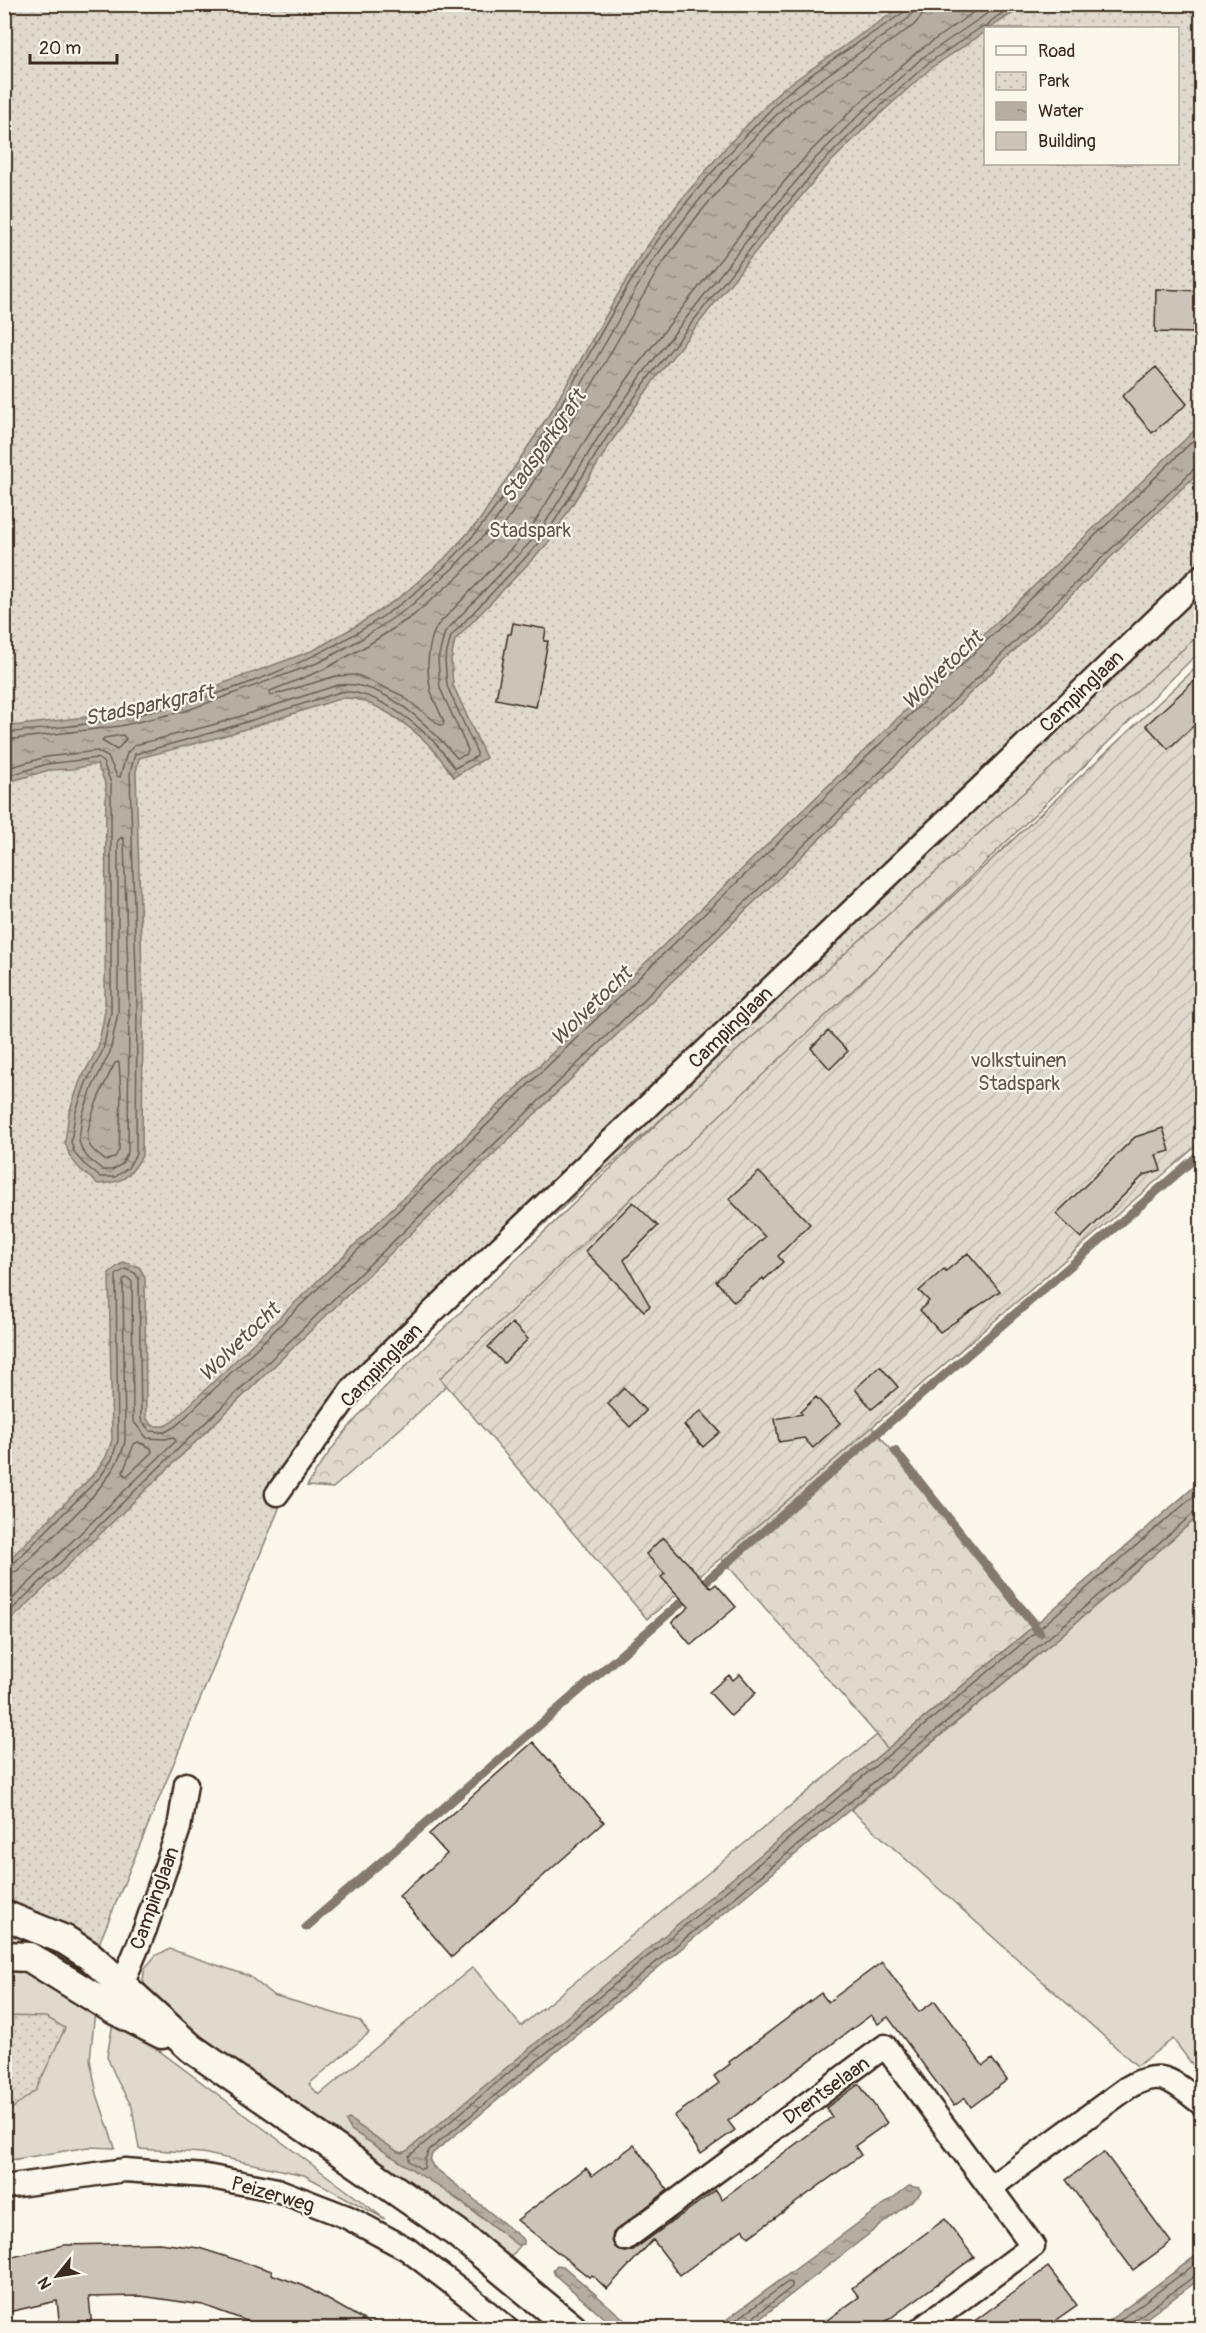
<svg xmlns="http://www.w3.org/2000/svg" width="1206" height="2333" font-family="Pangolin,sans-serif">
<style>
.grass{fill:#dfd9ce;stroke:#8d8276;stroke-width:1.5}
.forest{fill:url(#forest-crowns);stroke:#8d8276;stroke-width:1.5}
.park{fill:url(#park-dots);stroke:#8d8276;stroke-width:1.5;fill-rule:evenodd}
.garden{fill:url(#garden-furrows);stroke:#8d8276;stroke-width:1.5}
.water{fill:url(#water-ripples);stroke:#85796d;stroke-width:1.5}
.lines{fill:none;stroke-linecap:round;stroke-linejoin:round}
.shore{stroke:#6c5f53;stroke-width:1.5}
.stream{stroke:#85796d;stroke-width:9}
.building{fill:#ccc4b9;stroke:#3b2a1e;stroke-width:1.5}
.minor-casing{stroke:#3b2a1e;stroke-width:27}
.tertiary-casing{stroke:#3b2a1e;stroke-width:33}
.minor{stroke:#fbf7ec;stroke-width:22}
.tertiary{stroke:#fbf7ec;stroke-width:28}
.labels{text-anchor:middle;stroke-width:4.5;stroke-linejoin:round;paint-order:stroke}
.park-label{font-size:20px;fill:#64564a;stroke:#fbf7ec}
.street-label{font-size:20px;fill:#3b2a1e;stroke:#fbf7ec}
.water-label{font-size:21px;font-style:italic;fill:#605246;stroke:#fbf7ec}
</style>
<defs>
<pattern id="forest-crowns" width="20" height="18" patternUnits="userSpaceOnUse" patternTransform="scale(1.5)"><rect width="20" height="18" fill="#dfd9ce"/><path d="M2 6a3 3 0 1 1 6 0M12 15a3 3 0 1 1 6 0" fill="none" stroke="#c0bab0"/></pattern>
<pattern id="park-dots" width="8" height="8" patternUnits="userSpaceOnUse" patternTransform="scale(1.5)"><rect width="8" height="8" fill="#dfd9ce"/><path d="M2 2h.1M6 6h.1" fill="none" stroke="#c0bab0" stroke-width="1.8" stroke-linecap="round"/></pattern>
<pattern id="garden-furrows" width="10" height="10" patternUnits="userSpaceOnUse" patternTransform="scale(1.5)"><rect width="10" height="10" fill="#dfd9ce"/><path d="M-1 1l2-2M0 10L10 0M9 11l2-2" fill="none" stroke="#c0bab0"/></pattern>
<pattern id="water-ripples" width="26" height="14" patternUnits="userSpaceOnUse" patternTransform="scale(1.5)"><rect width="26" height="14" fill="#b6aea2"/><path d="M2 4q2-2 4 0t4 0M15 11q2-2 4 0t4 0" fill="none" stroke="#958e83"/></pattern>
</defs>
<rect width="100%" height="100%" fill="#fbf7ec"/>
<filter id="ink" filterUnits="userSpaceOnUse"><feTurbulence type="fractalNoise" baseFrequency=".0167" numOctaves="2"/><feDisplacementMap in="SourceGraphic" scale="12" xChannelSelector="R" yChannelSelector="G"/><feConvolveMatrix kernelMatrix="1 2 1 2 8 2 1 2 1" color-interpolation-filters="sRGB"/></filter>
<g filter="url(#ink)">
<path class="grass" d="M1201,1514V2076L1173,2039L1137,2066L851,1810L1063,1634Z
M877,1735L887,1749L408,2151L402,2153L398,2152L349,2120L520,2246L510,2258L170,2015L147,1994L143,1979L145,1968L156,1955L170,1949L249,1976L273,1995L360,2021L369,2033L309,2084L319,2095L473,1967L521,2026Z
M4,1955L95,2011L90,2060L97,2094L115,2148L88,2147L5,2161Z
M118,2020L385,2219L304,2175L202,2153L139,2149L132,2107L118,2082L107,2057L112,2028Z"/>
<path class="forest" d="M1201,602V650L1067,783L418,1413L333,1488L307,1486C342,1426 393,1379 442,1330Z
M872,1427L1038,1622L887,1749L877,1735L721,1558Z"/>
<path class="park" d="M5,5H1201V633L309,1436L89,1968L5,1964ZM986,28H1178V164H986Z
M5,2016L46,2017L65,2028L36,2090L5,2114Z"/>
<path class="garden" d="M1201,663V1142L721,1558L647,1619L440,1378Z"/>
<path class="water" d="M905,4L1025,5L990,28H986L985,32L931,68L870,123L823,170L763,242L654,380L612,441L549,542L455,640L451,660L453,685L486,758L454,777C447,768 440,757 431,747C412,727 371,696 342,698L220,737L139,758L136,772L143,1007L142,1156C129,1178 123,1183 98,1184L80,1169L70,1157L65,1142L69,1113L80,1081L98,1048L105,1011L106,785L97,764L72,769L49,770L5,783V724L13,726L118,713L181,699L314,650L356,626L400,597L443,560L479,521L552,410L640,256L680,201L727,146L781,90Z
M1201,424V470L5,1626V1564L96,1472L106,1457L112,1440L109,1273L123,1262L139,1267L145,1277L146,1418L153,1426H165L172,1422Z
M1201,1481V1514L1063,1634L432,2154L430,2161L433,2166L524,2240V2244L517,2245L461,2201L351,2130L346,2121L349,2119L398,2152L402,2153L408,2150L1022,1636Z
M909,2186L919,2188L921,2191L918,2196L748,2328H715Z
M1201,2252V2278L1133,2328H1099Z
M557,2265L563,2266L634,2328H615L555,2275L553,2270Z"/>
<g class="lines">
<path class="shore" d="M924,4L922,16L914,25L796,107L744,161L698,215L659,268L571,422L528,490L497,535L460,575L414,615L368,645L323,670L270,691V696L336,676L357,675L401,695L440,725H443L444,722C440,712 434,701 431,691C426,672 427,644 437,626L531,528L593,428L636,367L745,228L807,155L855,107L917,52L985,4
M4,730L14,732C49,728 86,726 121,718C237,695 364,648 449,562C535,476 579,360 645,259C676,211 716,166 756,125C766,115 775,104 785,95C822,64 865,39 904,12L907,4
M123,735L126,739L117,750L102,741L104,738Z
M4,738L14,739L120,726L185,711L320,662L363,638L408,608L452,569L490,529L563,417L651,263L691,210L737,155L790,101L909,18L913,12L915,4
M4,769L46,757L97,751L108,757L117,776L120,777L127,753L135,745L216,724L338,685C384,679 430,727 457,758L467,754L468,750L440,688L438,659L445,632L539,533L601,433L644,372L752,234L813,161L861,113L922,58L1001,4
M4,777L47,764L97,758L103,762L111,783V1012L103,1050L86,1083L75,1114L71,1142L75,1154L84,1164L100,1177H115L128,1168L136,1154L137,1007L130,773L135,754L218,731L340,692C372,689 413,720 434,742C442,750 448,760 455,768L477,756V753L447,686L445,660L451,636L544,538L607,437L649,377L758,239L819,166L866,119L927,64L980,28L987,27L991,21L1015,4
M122,837L124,840L129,1008L128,1152L122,1164L112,1170H103L89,1159L82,1150L79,1141L82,1116L93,1086L110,1052L118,1013V840Z
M119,1062L121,1094L119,1150L115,1157L106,1161C100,1156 92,1151 89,1144C82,1126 107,1079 115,1063Z
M138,1442L151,1448L152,1452L128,1475L125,1476L123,1472L134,1444Z
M1202,1489L1025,1641L409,2156V2161L421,2169L424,2168L425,2159L429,2150L1059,1629L1195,1512L1202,1510
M4,1568L11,1566L101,1476L112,1459L118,1440L116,1275L125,1269L135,1273L139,1279L141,1420L150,1431L165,1432L176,1426L1202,432
M4,1576L17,1571C48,1540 118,1482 125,1441L123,1281L125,1278L129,1279L132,1282L133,1421L147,1438L165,1439L173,1437L176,1441L4,1607
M4,1617L1195,468L1202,466
M725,2328L788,2282L792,2283V2287L747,2322L745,2328
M1109,2328L1202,2259
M1130,2328L1133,2321L1196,2275L1202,2274"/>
<path class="stream" d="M895,1451L1040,1633
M306,1927L1202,1152"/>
</g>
<path class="building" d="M1156,289L1202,291V326H1193V333L1155,332Z
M1156,367L1187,404L1152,433L1122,396Z
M513,623L546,629L544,641H548L536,707L496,699L508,634H511Z
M1202,674V718L1168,749L1146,725Z
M828,1031L848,1051L830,1069L811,1048Z
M1163,1128L1170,1151L1156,1155L1161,1170L1144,1175L1081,1238L1056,1214L1135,1137Z
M759,1172L810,1224L778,1256L783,1262L764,1280L763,1278L734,1302L716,1281L765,1237L729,1199Z
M633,1202L658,1226L624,1260L650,1306L644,1311L585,1251Z
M968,1253L1000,1291L940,1332L920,1310L929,1301L919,1291L944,1269L946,1271Z
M512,1323L528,1339L504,1363L488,1347Z
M880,1366L898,1387L872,1409L855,1389Z
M624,1388L646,1411L630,1427L608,1404Z
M816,1397L840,1423L813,1448L804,1438L779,1442L775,1419L802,1414L800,1412Z
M701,1411L720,1432L703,1447L684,1425Z
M663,1537L711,1588L716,1584L736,1607L691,1645L672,1622L689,1607L661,1577L665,1574L646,1554Z
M740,1674L756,1693L731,1716L709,1692L729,1675L733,1680Z
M533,1742L604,1822L452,1957L399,1896L447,1854L429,1834Z
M882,1962L919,2012L935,2001L983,2066L992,2059L1007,2080L971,2107L965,2098L954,2106L888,2017L878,2024L871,2015L728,2121L735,2130L701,2154L674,2116L719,2083L714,2076L730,2064L729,2062L821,1993L828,2002Z
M859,2084L887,2123L855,2146L861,2155L749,2237L743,2229L680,2275L653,2240L607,2289L592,2275L589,2277L517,2220L586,2168L592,2176L634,2145L668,2190L613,2233L612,2240L615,2247L626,2252L633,2250L716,2190L722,2199L832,2117L826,2108Z
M1104,2152L1171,2242L1133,2270L1066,2180Z
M945,2219L974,2257L877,2328H816L859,2297L852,2288Z
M159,2243L199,2248L272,2271L271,2274L304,2286L378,2328H266L203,2305L141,2296L89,2297L92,2328H60L57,2301L4,2313V2259L64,2245Z
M1048,2267L1077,2305L1044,2328H965Z"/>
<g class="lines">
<g class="minor-casing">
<path id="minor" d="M277,1494L354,1387L1202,576
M116,1999L145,1929L179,1828L186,1784
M4,2187L125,2170L206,2176L277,2190L347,2217L407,2249L467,2295L506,2328
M990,2188L1127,2088C1162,2067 1172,2081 1202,2104
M625,2239L885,2046L1033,2246L922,2328"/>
</g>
<g class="tertiary-casing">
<path id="tertiary" d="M4,1915L65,1940L90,1956L191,2048L457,2233L572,2328
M4,1956L29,1957L113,2009L162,2034"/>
</g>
<use href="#minor" class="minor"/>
<use href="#tertiary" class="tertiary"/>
</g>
</g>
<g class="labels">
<g class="park-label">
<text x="530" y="537">Stadspark</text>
<text x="1019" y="1067">volkstuinen<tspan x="1019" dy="23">Stadspark</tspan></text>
</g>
<g class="street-label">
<text transform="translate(1081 691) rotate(-44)" y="7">Campinglaan</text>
<text transform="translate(730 1027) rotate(-44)" y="7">Campinglaan</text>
<text transform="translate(381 1365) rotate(-46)" y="7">Campinglaan</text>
<text transform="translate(154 1898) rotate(-70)" y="7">Campinglaan</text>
<text transform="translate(826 2090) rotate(-36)" y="7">Drentselaan</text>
<text transform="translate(273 2194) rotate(16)" y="7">Peizerweg</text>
</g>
<g class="water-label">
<text transform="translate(543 446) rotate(-55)" y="7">Stadsparkgraft</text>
<text transform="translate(942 670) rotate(-44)" y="7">Wolvetocht</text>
<text transform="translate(149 705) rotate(-12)" y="7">Stadsparkgraft</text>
<text transform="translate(591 1006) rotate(-44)" y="7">Wolvetocht</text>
<text transform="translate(239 1342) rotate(-44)" y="7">Wolvetocht</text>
</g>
</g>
<rect width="1206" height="2333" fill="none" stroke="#fbf7ec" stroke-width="24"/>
<rect x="12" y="12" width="1182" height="2309" fill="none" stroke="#3b2a1e" stroke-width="2" filter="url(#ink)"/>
<rect x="984" y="27" width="195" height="138" fill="#fbf7ec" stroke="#aea59a" stroke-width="1.5"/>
<rect x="996" y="46" width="30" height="9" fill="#fbf7ec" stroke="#aea59a" stroke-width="1.5"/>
<text x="1038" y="57" font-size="18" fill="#3b2a1e">Road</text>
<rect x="996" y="72" width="30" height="18" fill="url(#park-dots)" stroke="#aea59a" stroke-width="1.5"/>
<text x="1038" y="87" font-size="18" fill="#3b2a1e">Park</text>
<rect x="996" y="102" width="30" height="18" fill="url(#water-ripples)" stroke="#aea59a" stroke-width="1.5"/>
<text x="1038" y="117" font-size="18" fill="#3b2a1e">Water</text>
<rect x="996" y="132" width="30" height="18" fill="#ccc4b9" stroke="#aea59a" stroke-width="1.5"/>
<text x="1038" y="147" font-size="18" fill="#3b2a1e">Building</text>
<g transform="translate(57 2276) rotate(240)" stroke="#fbf7ec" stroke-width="4.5" paint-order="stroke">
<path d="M0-4.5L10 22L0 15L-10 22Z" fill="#3b2a1e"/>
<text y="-9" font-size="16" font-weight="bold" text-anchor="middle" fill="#3b2a1e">N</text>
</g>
<path d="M30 54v9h87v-9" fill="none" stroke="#3b2a1e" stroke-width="3"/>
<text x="39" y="54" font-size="18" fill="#3b2a1e" stroke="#fbf7ec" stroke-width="4.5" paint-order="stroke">20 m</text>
</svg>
